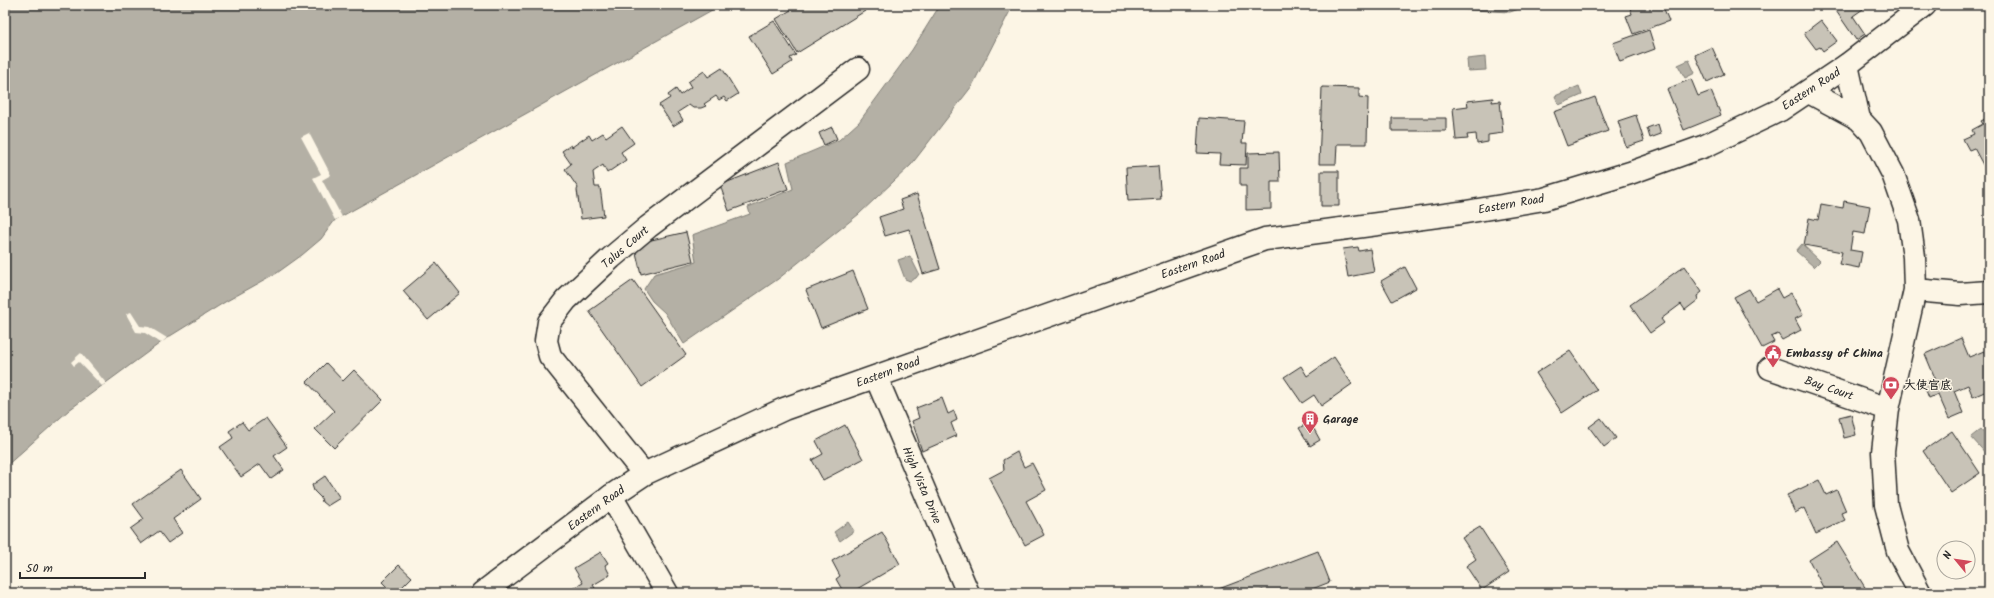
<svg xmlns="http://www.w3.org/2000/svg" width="1994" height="598" font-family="Kalam,'LXGW WenKai TC',sans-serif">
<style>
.water{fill:#b4b0a5;stroke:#7d7b74}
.pier{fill:#fcf5e5}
.building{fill:#c8c3b7;stroke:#2b2b2b}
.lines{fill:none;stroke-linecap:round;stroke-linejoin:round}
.minor-casing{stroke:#2b2b2b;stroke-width:25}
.highway-casing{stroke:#2b2b2b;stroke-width:25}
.minor{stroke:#fcf5e5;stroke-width:22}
.highway{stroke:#fcf5e5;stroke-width:22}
.labels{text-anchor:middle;stroke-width:3;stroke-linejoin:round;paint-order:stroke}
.street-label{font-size:12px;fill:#2b2b2b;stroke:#fcf5e5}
.poi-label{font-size:12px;font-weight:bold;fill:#2b2b2b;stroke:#fcf5e5;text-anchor:start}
</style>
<rect width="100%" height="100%" fill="#fcf5e5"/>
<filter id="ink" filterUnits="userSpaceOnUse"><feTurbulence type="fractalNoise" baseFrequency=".025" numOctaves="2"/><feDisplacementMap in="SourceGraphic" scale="8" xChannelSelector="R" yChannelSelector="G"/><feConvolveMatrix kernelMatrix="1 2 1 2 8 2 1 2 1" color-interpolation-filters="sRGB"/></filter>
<g filter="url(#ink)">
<path class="water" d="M5,5H721L335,220L321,239L302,255L277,273L225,302L167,338L69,410L5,467Z
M940,5H1013L972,86L911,165L859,214L778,279L684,344L665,313L652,301L644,289L654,274L696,262L692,235L750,214L748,207L793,189L787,162L839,140L859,122L912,50Z
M1379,5H1531L1510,12Z
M1485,57L1486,70L1468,71L1467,59Z
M1689,60L1695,73L1685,78L1678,65Z
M1579,86L1582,95L1559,105L1555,96Z
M1802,244L1820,261L1814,267L1796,251Z
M910,256L919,274L916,278L910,281L905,279L898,260Z
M1981,429L1989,438V457L1971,437Z
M848,522L854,531L840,541L834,532Z"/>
<path class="pier" d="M309,133L331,175L322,180L342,217L335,220L313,178L321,174L301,137Z
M131,312L140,326L149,327L167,338L161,343L145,333L136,332L126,314Z
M81,353L106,383L102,386L79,362L74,366L71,362Z"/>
<path class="building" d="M799,5H862L865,11L797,53L776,19Z
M1629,5H1673L1664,9L1669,21L1633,34L1626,16L1632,14Z
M1832,5H1861L1863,9L1853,16L1865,34L1856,40Z
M1821,20L1837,41L1823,51L1820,47L1816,49L1804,33Z
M774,21L796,55L790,58L792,62L773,74L749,36Z
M1649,30L1655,49L1620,62L1613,43Z
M1712,47L1724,74L1707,82L1695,55Z
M722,68L738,94L727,101L724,97L719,100L716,96L704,104L706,106L701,108H693L689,105L678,112L683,120L673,126L659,105L670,98L668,95L676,89L680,95L691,87L688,82L704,71L708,77Z
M1691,79L1698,96L1711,91L1721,115L1684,130L1667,89Z
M1322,87L1359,88V97L1368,98L1367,144H1337L1336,164H1319Z
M1595,97L1608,131L1567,146L1554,112Z
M1493,98L1492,102L1500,101L1503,133L1488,135V142L1477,144L1476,134L1467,135L1468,139L1456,140L1453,108L1468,106L1467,101Z
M1636,115L1644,141L1626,147L1618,121Z
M1989,117V176L1974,148L1969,150L1963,139L1974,134L1972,130L1983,124L1981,121Z
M1199,118L1244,121L1242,143H1247L1246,165L1219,164L1220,154L1197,153Z
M1392,118H1446V131H1392Z
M1658,124L1661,134L1650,138L1647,128Z
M622,126L634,143L621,152L626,160L607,173L603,165L593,172L595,187H600L604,216L581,219L577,190L578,188L565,169L571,164L562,151L571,145L572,147L589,135L592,140L603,133L606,137Z
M832,127L837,139L824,145L819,133Z
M1279,152L1280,182H1271V209L1246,210V186H1240V168H1248V153Z
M779,162L788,189L729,211L720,185Z
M1158,166L1161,199L1128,201L1126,168Z
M1321,171H1339V206H1321Z
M917,194L940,269L923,274L909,229L885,236L879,217L903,209L900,200Z
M1844,201L1870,206L1865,234L1853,232L1850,250L1862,252L1859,268L1839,264L1842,252L1804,245L1809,218L1818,220L1821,204L1843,208Z
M686,232L693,261L641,274L634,244Z
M1358,247L1359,251L1370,249L1374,272L1348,277L1343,249Z
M436,263L460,293L428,320L403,291Z
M1684,266L1702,292L1697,296L1698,300L1685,310L1681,304L1661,319L1664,323L1650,333L1630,305Z
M1405,267L1416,288L1392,301L1381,281Z
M853,271L868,309L821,328L806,290Z
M633,280L686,355L642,387L589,311Z
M1749,289L1756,301L1777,289L1782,298L1791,293L1803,315L1795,319L1801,330L1782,340L1778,334L1771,337L1774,342L1762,348L1734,297Z
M1961,338L1969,357L1984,351L1989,363V390L1973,397L1968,385L1954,391L1963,413L1949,419L1938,394L1929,398L1923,383L1935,378L1925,354Z
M1570,351L1597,390L1562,413L1536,373Z
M1334,357L1352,384L1321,406L1314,395L1302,403L1284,377L1301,366L1307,376Z
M326,363L343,381L354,370L383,400L334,448L315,429L334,411L307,382Z
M942,398L948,414L954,411L957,420L951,423L956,436L922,451L912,421L919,418L916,408Z
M1851,414L1856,435L1844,438L1839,417Z
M266,418L287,447L274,456L284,470L271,479L260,464L241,477L220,447L233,438L229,431L242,422L248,430Z
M1601,418L1616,438L1604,447L1589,427Z
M1310,422L1320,440L1310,446L1299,428Z
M845,425L863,459L823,480L812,460L823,454L816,441Z
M1952,431L1980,473L1951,493L1923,451Z
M1017,452L1024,467L1032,463L1046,490L1026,501L1044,535L1025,545L989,478L1004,470L1003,460Z
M181,470L201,499L173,519L182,533L168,543L159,531L141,544L130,529L144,519L133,504Z
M325,476L340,498L327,506L322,502L321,498L314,491L312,485Z
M1819,480L1826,495L1837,490L1846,511L1841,513L1845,520L1816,534L1804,508L1795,513L1787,495Z
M1480,527L1509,572L1482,590L1466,566L1476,559L1462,538Z
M882,532L900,564L850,593H844L836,579L840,576L832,561Z
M1837,542L1866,589L1859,593H1826L1809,560Z
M1318,551L1330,582L1302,593H1264L1263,590L1256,593H1217L1216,590Z
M601,552L608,563L605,565L610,575L593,585L598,593H574L572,589L583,583L574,568Z
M399,565L412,577L396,593H393L382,582Z"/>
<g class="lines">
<g class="minor-casing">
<path id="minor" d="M1847,65L1859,119
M1809,92L1859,119L1871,132L1893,174L1909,220L1914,257L1915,290L1888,409L1883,452L1886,505L1898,551L1920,593
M1915,290L1960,294L1989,292
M1770,368L1888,409
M876,377L968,593
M644,474L550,356L546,341L549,322L566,300L611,258L648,227L858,69
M611,496L667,593"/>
</g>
<g class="highway-casing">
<path id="highway" d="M482,593L611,496L644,474L784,409L1265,239L1460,213L1544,199L1630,173L1705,146L1780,110L1847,65L1925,5"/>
</g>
<use href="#minor" class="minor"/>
<use href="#highway" class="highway"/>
</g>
</g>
<defs>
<g id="civic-pin" transform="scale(0.9)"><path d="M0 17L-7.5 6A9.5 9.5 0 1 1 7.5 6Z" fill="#d1495b" stroke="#fcf5e5"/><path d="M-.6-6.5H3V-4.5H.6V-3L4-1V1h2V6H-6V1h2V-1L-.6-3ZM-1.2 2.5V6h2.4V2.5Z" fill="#fff"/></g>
<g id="bank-pin" transform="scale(0.9)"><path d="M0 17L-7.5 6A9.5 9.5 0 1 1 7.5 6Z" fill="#d1495b" stroke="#fcf5e5"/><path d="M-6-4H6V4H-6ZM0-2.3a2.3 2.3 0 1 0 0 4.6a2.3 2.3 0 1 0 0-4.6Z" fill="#fff"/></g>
<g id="building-pin" transform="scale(0.9)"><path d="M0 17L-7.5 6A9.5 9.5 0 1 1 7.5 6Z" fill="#d1495b" stroke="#fcf5e5"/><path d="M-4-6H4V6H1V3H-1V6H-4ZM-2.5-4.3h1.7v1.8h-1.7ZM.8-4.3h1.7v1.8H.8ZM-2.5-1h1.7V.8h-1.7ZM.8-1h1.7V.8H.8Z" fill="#fff"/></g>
</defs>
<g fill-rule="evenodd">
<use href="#civic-pin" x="1773" y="353"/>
<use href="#bank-pin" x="1891" y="385"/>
<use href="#building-pin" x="1310" y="419"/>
</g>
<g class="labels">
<g class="street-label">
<text transform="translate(1811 89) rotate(-33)" y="4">Eastern Road</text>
<text transform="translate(1511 204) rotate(-10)" y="4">Eastern Road</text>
<text transform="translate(625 247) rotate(-41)" y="4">Talus Court</text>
<text transform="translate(1193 264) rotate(-19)" y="4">Eastern Road</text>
<text transform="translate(888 372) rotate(-20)" y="4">Eastern Road</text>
<text transform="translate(1829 388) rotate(19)" y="4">Bay Court</text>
<text transform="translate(922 485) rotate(67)" y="4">High Vista Drive</text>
<text transform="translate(596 508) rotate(-36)" y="4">Eastern Road</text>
</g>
<g class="poi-label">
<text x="1786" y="357">Embassy of China</text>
<text x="1904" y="389">大使官底</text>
<text x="1323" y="423">Garage</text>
</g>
</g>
<rect width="1994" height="598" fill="none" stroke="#fcf5e5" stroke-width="20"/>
<rect x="10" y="10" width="1974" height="578" fill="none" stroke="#2b2b2b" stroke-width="1.5" filter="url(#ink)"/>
<g transform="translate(1956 560) rotate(299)"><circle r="19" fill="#fcf5e5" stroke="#a8a49b"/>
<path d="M0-3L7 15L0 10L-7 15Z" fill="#d1495b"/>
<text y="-6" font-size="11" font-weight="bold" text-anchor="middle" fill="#2b2b2b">N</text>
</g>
<path d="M20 572v6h125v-6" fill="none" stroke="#2b2b2b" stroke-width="2"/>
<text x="26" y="572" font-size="12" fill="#2b2b2b" stroke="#fcf5e5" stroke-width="3" paint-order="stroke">50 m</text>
</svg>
